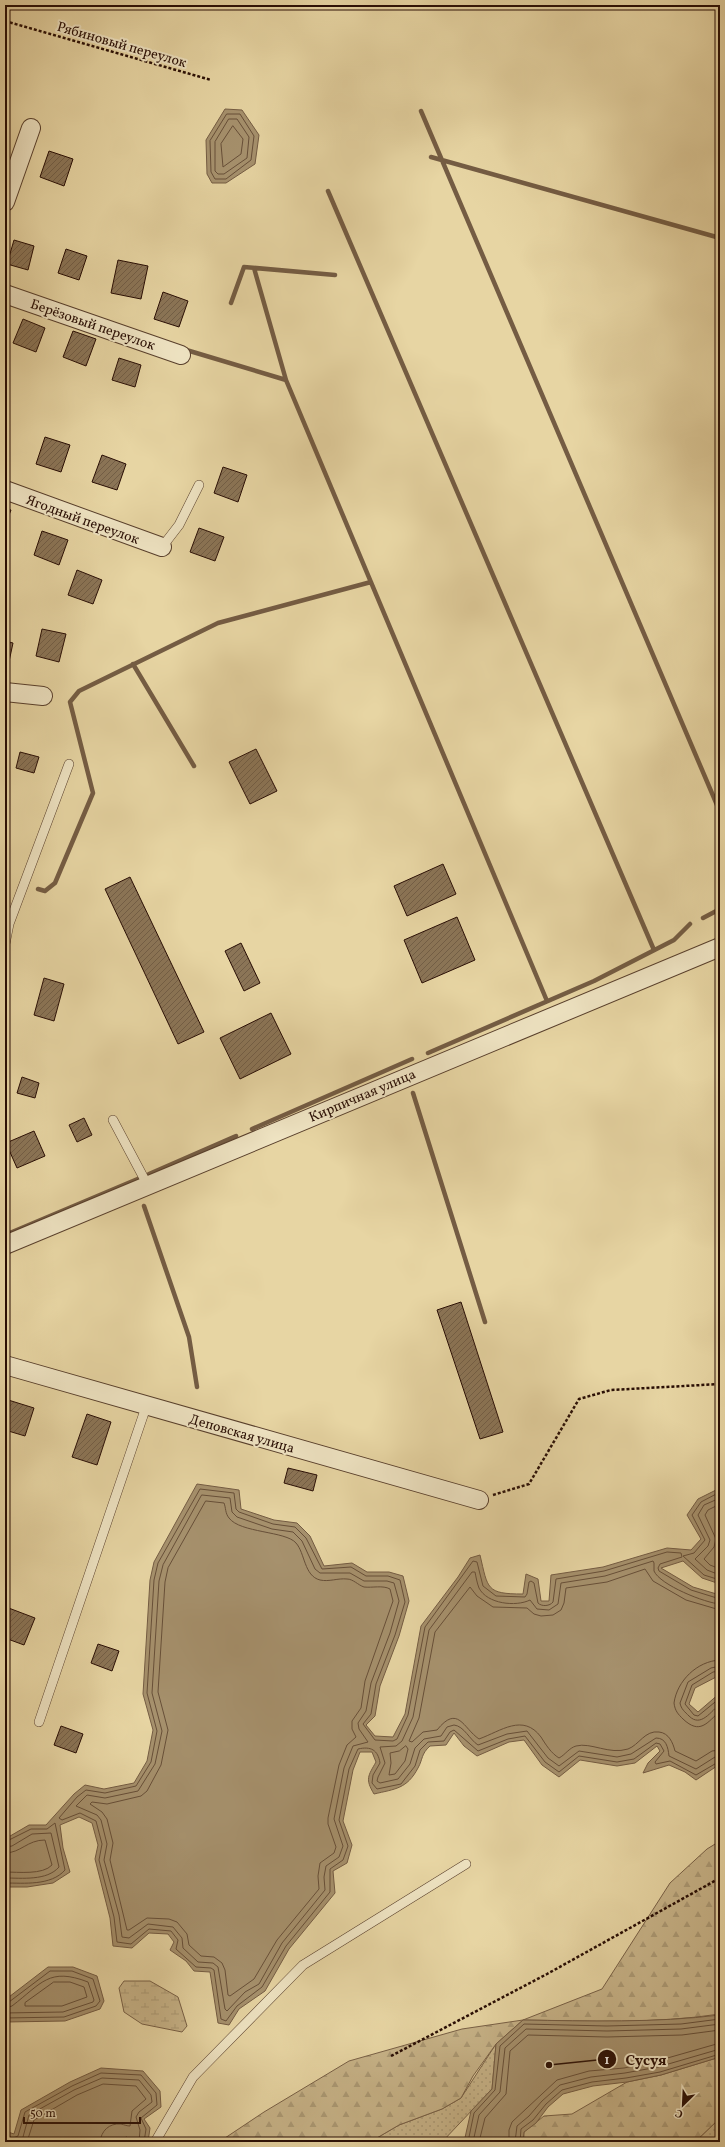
<svg xmlns="http://www.w3.org/2000/svg" width="725" height="2147" font-family="Vollkorn,serif">
<style>
.green{fill:url(#green-dots);stroke:#786046}
.forest{fill:url(#forest-firs);stroke:#786046}
.wetland{fill:url(#wetland-marsh);stroke:#786046}
.water{fill:#a6916d;stroke:#745c43}
.lines{fill:none;stroke-linecap:round;stroke-linejoin:round}
.shore{stroke:#674f38;stroke-width:1}
.stream{stroke:#745c43;stroke-width:4.5}
.building{fill:url(#building-hatch);stroke:#280d04}
.lane-casing{stroke:#583f2c;stroke-width:10}
.street-casing{stroke:#583f2c;stroke-width:20}
.path{stroke:#280d04;stroke-width:2.5;stroke-dasharray:3 2;stroke-linecap:butt}
.lane{stroke:#efe4c3;stroke-width:9}
.street{stroke:#efe4c3;stroke-width:18}
.labels{text-anchor:middle;stroke-width:4;stroke-linejoin:round;paint-order:stroke}
.street-label{font-size:14px;fill:#280d04;stroke:#efe4c3}
.leader{fill:none;stroke:#280d04;stroke-width:1.5}
.callout-dot{fill:#280d04;stroke:#efe4c3;stroke-width:1.5}
.mark-label{font-size:12px;text-anchor:middle;font-weight:bold;fill:#fff}
.callout-label{font-size:15px;text-anchor:middle;font-weight:bold;fill:#280d04;stroke:#efe4c3;stroke-width:4;stroke-linejoin:round;paint-order:stroke}
</style>
<defs>
<pattern id="green-dots" width="8" height="8" patternUnits="userSpaceOnUse"><rect width="8" height="8" fill="#c7b388"/><path d="M2 2h.1M6 6h.1" fill="none" stroke="#ab9974" stroke-width="1.8" stroke-linecap="round"/></pattern>
<pattern id="forest-firs" width="22" height="20" patternUnits="userSpaceOnUse"><rect width="22" height="20" fill="#c7b388"/><path d="M5 1l3.5 6h-7zM16 11l3.5 6h-7z" fill="#ab9974"/></pattern>
<pattern id="wetland-marsh" width="20" height="14" patternUnits="userSpaceOnUse"><rect width="20" height="14" fill="#c7b388"/><path d="M1 5h8M5 5V1M11 12h8M15 12V8" fill="none" stroke="#ab9974"/></pattern>
<pattern id="building-hatch" width="6" height="6" patternUnits="userSpaceOnUse"><rect width="6" height="6" fill="#8b7557"/><path d="M-1 1l2-2M0 6l6-6M5 7l2-2" fill="none" stroke="#725e46"/></pattern>
</defs>
<rect width="100%" height="100%" fill="#e7d5a3"/>
<filter id="stains"><feTurbulence type="fractalNoise" baseFrequency=".005" numOctaves="4"/><feColorMatrix values="0 0 0 0 .2 0 0 0 0 .09 0 0 0 0 .02 0 0 0 .5 -.17"/></filter>
<radialGradient id="worn" r=".72"><stop offset=".6" stop-color="#630" stop-opacity="0"/><stop offset="1" stop-color="#630" stop-opacity=".3"/></radialGradient>
<path class="green" d="M496,2044L492,2089L442,2142H370L399,2125L442,2109L461,2098Z
M720,2118V2142H695Z"/>
<path class="forest" d="M720,1841V2014C654,2024 589,2021 523,2020L496,2044L473,2076L461,2098L442,2109L399,2125L370,2142H219L264,2112L349,2061L462,2029L523,2020L602,1989L670,1883L707,1849Z
M720,2057V2118L695,2142H523L524,2132L544,2116L572,2114L627,2082L661,2075Z"/>
<path class="wetland" d="M124,1981H150L178,1997L187,2026L182,2032L142,2024L124,2012L119,1988Z"/>
<path class="water" d="M225,109L242,110L259,135L255,164L226,183H212L207,174L206,140Z
M197,1484L239,1490L241,1509L274,1520L297,1523L310,1536L324,1566L352,1563L367,1572H389L403,1576L409,1601L399,1636L380,1686L375,1716L366,1725L375,1736L393,1737L405,1714L421,1626L458,1577L470,1558L480,1555C488,1589 486,1594 523,1594L526,1574L538,1579L541,1601H549L551,1575L603,1567L667,1548L691,1550L701,1539L687,1515L698,1499L720,1488V1584L702,1578L683,1561L661,1568L693,1587L720,1595V1675L695,1688L689,1704L698,1712L720,1693V1764L696,1780L685,1772L669,1765L643,1773L648,1763L660,1751L657,1746L635,1763L617,1766L580,1760L559,1777L542,1765L524,1740L509,1742L477,1756L464,1746L454,1733L446,1745L430,1746C421,1754 423,1759 418,1768C407,1789 395,1789 374,1794C365,1779 368,1776 376,1762L372,1752H360L353,1770L343,1821L352,1845L347,1863L333,1871L335,1893L289,1949L265,1991L239,2009L229,2025L218,2023L210,1972L194,1971L186,1961L170,1950L174,1942L168,1934L149,1933L132,1948L113,1946L110,1918L95,1859L98,1845L92,1823L79,1817L60,1825L63,1848L70,1872L53,1883L27,1887H5V1839L29,1825H46L74,1794L85,1785L104,1789L134,1783L147,1761L153,1730L143,1694L150,1580L154,1562Z
M48,1967H73L97,1976L104,2001L100,2009L65,2021L6,2022L5,2000Z
M720,2015V2057L661,2075L627,2082L593,2086L563,2094L548,2107L536,2123L524,2132L523,2142H464L471,2111L492,2089L496,2044L523,2020C589,2021 654,2023 720,2015Z
M101,2068L143,2071L160,2091L161,2107L144,2119L150,2128L148,2142H117L127,2137L109,2142H5V2131L14,2134L21,2110L70,2082Z"/>
<g class="lines">
<path class="shore" d="M227,114H240L254,136L251,160L226,179H215L211,172L210,141Z
M229,119H237L249,137L247,158L224,174H218L215,171V142Z
M233,126L243,139L241,154L223,167L221,144Z
M720,1492L701,1502L692,1515L705,1540L694,1553L683,1556L704,1575L720,1580
M202,1495L230,1498L232,1512L237,1517L272,1529L293,1532L302,1541L315,1569L320,1573H350L364,1581H387L394,1583L399,1601L390,1633L371,1683L366,1711L358,1723L359,1729L368,1742L353,1746L344,1768L334,1819L343,1846L339,1857L326,1866L324,1877L325,1890L282,1943L259,1984L245,1992L227,2011L225,2009L218,1967L213,1963L198,1962L183,1948L182,1938L173,1927L148,1924L129,1938L122,1937L119,1915L104,1860L107,1844L101,1820L97,1815L76,1806L87,1795L105,1798L138,1791L155,1764L162,1731L152,1693L159,1581L163,1565Z
M720,1498L704,1505L698,1515L710,1540L708,1546L695,1559L707,1570L720,1575
M206,1501L224,1503C226,1508 225,1513 229,1518C240,1533 286,1531 296,1543C305,1553 304,1576 320,1580C329,1582 338,1578 347,1579C353,1579 358,1585 364,1587C372,1588 383,1585 390,1589L393,1601L365,1681L361,1708L352,1721V1729L356,1737L347,1745L339,1765L328,1818V1824L336,1847L334,1853L320,1863L318,1876L319,1889L277,1940L254,1979L230,1996L228,1995L225,1970L222,1963L214,1957L201,1956L189,1945L187,1934L177,1922L169,1919L147,1918L129,1930H127L110,1860L113,1843L107,1819L102,1812L90,1804L92,1802L107,1804L141,1796L147,1791L161,1765L168,1730L158,1692L165,1582L168,1568Z
M720,1504L708,1510L705,1515L716,1539L714,1547L704,1559L710,1565L720,1569
M720,1599L691,1590L659,1571L658,1568L660,1564L682,1557L681,1553L667,1552L604,1571L556,1579L553,1602C550,1606 542,1607 538,1603L534,1583L531,1581L529,1582L527,1594L525,1597L496,1596L483,1586L477,1562L473,1561L425,1627L408,1715L397,1739L393,1741L375,1740L363,1724L371,1714L376,1684L395,1635L405,1602L400,1580L388,1576H366L351,1567L322,1569L306,1538L295,1527L273,1524L239,1512L236,1509L234,1493L200,1489L158,1563L154,1580L147,1693L157,1731L151,1762L136,1786L105,1793L86,1790L77,1797L59,1818L62,1820L80,1813L96,1821L102,1844L99,1860L114,1917L117,1942L131,1944L149,1929L171,1931L178,1940L176,1949L196,1967L211,1968L214,1970L221,2019L226,2021L237,2006L262,1987L286,1946L330,1892V1869L343,1860L348,1846L339,1820L349,1769L358,1749C371,1746 378,1750 380,1763L373,1775L372,1783L377,1789L401,1784L415,1766L420,1750L428,1742L444,1741L450,1732L454,1730L478,1751L508,1739L525,1736L545,1762L559,1772L579,1756L617,1762L634,1759L656,1743L660,1744L664,1751L655,1762L656,1764L670,1761L696,1775L720,1761
M720,1604C705,1603 660,1585 654,1571V1563L653,1561L605,1576L561,1583L558,1604L549,1610L537,1609L530,1600C516,1607 487,1604 479,1588C477,1583 476,1577 475,1572H472L429,1630L413,1717L402,1741L396,1746L380,1747L385,1763L378,1777L377,1781L380,1783L398,1779L410,1764L415,1748L424,1739L441,1736L447,1727L454,1725C464,1726 470,1740 478,1745L507,1734L527,1731L548,1758L559,1766L579,1751L617,1757L631,1754L656,1738C666,1738 668,1747 669,1756L696,1769L715,1757L720,1756
M720,1610L686,1600L653,1581L645,1569L607,1582L566,1588L564,1603L561,1610L553,1615L541,1616L534,1614L527,1608L493,1607L477,1596L470,1587L435,1632L419,1718L409,1741L412,1742L423,1732L437,1730C458,1704 463,1728 479,1739C501,1731 523,1713 541,1737C546,1745 551,1753 559,1758C565,1755 569,1748 576,1746C591,1742 609,1755 628,1749C639,1745 645,1730 659,1732C669,1733 673,1743 675,1751L696,1761L712,1751L720,1750
M720,1660C697,1661 677,1681 674,1703C675,1711 678,1714 683,1719C700,1735 707,1723 720,1711
M720,1666L711,1668L688,1682L680,1703C681,1709 685,1712 689,1716C701,1728 711,1711 720,1704
M720,1671L713,1672L692,1685L685,1704L694,1715L698,1716L720,1698
M406,1746L408,1749L405,1761L395,1774L389,1775L391,1763L390,1753L399,1751Z
M5,1842L31,1829H47L55,1823L65,1870C51,1886 24,1883 5,1883
M5,1847L12,1846L32,1834L51,1833L59,1867C47,1881 22,1878 5,1878
M5,1853C21,1853 27,1840 45,1840L52,1865C43,1875 18,1872 5,1872
M54,1982H70L84,1987L87,1997L62,2006H25V2003Z
M5,2003L9,2002L50,1971H72L93,1979L100,2001L96,2006L64,2017L5,2018
M5,2008L12,2006C42,1983 49,1967 88,1982L94,2000L93,2002L63,2012L5,2013
M5,2135L13,2138L18,2136L25,2112L72,2086L101,2073L141,2075L156,2093L157,2105L141,2118L146,2129L144,2142
M18,2142L23,2137L29,2115L74,2090L102,2078L139,2080L151,2095L152,2102L139,2112L136,2117L140,2130L139,2142
M27,2142L34,2120L77,2095L103,2084L136,2086L146,2099L132,2111L130,2126C127,2126 125,2125 121,2124C109,2123 101,2131 100,2142
M468,2142L474,2113L495,2090L500,2046L524,2024L607,2026L681,2024L720,2019
M473,2142L479,2115L500,2092L505,2048L526,2029L607,2031L681,2029L720,2024
M479,2142L485,2118L506,2094L510,2051L528,2035L607,2037L682,2035L720,2030
M509,2142V2130L512,2122L557,2080L589,2071L624,2068L657,2061L720,2043
M515,2142L517,2126L529,2116L542,2101L560,2085L591,2077L625,2073L658,2067L720,2049
M520,2142L521,2129L533,2120L546,2104L562,2090L592,2082L626,2078L660,2072L720,2054"/>
<path class="stream" d="M421,111L720,812
M431,157L720,238
M328,191L654,950
M254,268L286,380L547,1001
M231,303L244,267L335,275
M183,349L286,380
M133,664L194,766
M38,889L45,891L55,883L93,793L70,702L79,691L218,623L371,582
M703,918L720,909
M428,1053L594,981L674,940L690,924
M413,1093L485,1322
M252,1129L412,1059
M149,1174L236,1136
M144,1206L189,1337L197,1387
M5,1235L140,1178"/>
</g>
<path class="building" d="M49,151L73,159L64,186L40,177Z
M14,240L34,246L28,270L7,264Z
M66,249L87,256L79,280L58,273Z
M118,260L148,266L141,299L111,293Z
M163,292L188,301L179,327L154,319Z
M23,319L45,328L36,352L13,343Z
M73,331L96,339L86,366L63,357Z
M119,358L141,365L135,387L112,380Z
M45,437L70,445L61,472L36,464Z
M102,455L126,464L117,490L92,482Z
M223,467L247,475L238,502L214,493Z
M5,508L11,510L5,525Z
M199,528L224,537L215,561L190,552Z
M42,531L68,540L59,565L34,555Z
M77,570L102,580L93,604L68,595Z
M42,629L66,634L59,662L36,656Z
M5,641L13,643L7,671L5,670Z
M256,749L277,791L250,804L229,762Z
M20,752L39,757L34,773L16,768Z
M5,819L9,820L5,835Z
M443,864L456,894L407,916L394,886Z
M130,877L204,1032L178,1044L105,889Z
M457,917L475,960L422,983L404,940Z
M241,943L260,983L244,991L225,951Z
M44,978L64,984L54,1021L34,1015Z
M271,1013L291,1054L240,1079L220,1038Z
M22,1077L39,1083L35,1098L17,1093Z
M84,1118L92,1135L77,1142L69,1125Z
M34,1131L45,1156L17,1168L6,1143Z
M461,1302L503,1432L480,1439L437,1310Z
M5,1399L34,1408L25,1436L5,1430Z
M87,1414L111,1422L97,1465L72,1457Z
M288,1468L317,1475L313,1491L284,1483Z
M6,1607L35,1618L24,1645L5,1638Z
M98,1644L119,1651L112,1671L91,1663Z
M61,1726L83,1734L76,1753L54,1745Z"/>
<g class="lines">
<g class="lane-casing">
<path id="lane" d="M162,547L179,525L199,485
M5,944L9,924L69,764
M113,1120L147,1184
M39,1722L146,1407
M155,2142L193,2077L303,1965L466,1864"/>
</g>
<g class="street-casing">
<path id="street" d="M5,202L31,128
M5,294L181,355
M5,490L162,547
M5,692L43,696
M5,1245L720,947
M5,1365L479,1500"/>
</g>
<path class="path" d="M5,21L211,80
M493,1495L529,1484L579,1399L611,1390L720,1384
M391,2056L547,1974L720,1878"/>
<use href="#lane" class="lane"/>
<use href="#street" class="street"/>
</g>
<g class="labels">
<g class="street-label">
<text transform="translate(122 44) rotate(16)" y="5">Рябиновый переулок</text>
<text transform="translate(93 324) rotate(19)" y="5">Берёзовый переулок</text>
<text transform="translate(83 519) rotate(20)" y="5">Ягодный переулок</text>
<text transform="translate(362 1095) rotate(-23)" y="5">Кирпичная улица</text>
<text transform="translate(242 1433) rotate(16)" y="5">Деповская улица</text>
</g>
</g>
<path class="leader" d="M549 2065L607 2059"/>
<g class="callout-dot">
<circle cx="549" cy="2065" r="4"/>
<circle cx="607" cy="2059" r="10"/>
</g>
<g class="mark-label">
<text x="607" y="2064">1</text>
</g>
<g class="callout-label">
<text x="646" y="2065">Сусуя</text>
</g>
<rect width="725" height="2147" fill="none" stroke="#e7d5a3" stroke-width="20"/>
<rect x="6" y="6" width="713" height="2135" fill="none" stroke="#280d04" stroke-width="2"/>
<rect x="10" y="10" width="705" height="2127" fill="none" stroke="#280d04"/>
<g transform="translate(683 2105) rotate(204)" stroke="#efe4c3" stroke-width="3" paint-order="stroke">
<path d="M0-3L7 15L0 10L-7 15Z" fill="#280d04"/>
<text y="-6" font-size="11" font-weight="bold" text-anchor="middle" fill="#280d04">С</text>
</g>
<path d="M24 2117v6h116v-6" fill="none" stroke="#280d04" stroke-width="2"/>
<text x="30" y="2117" font-size="12" fill="#280d04" stroke="#efe4c3" stroke-width="3" paint-order="stroke">50 m</text>
<rect width="100%" height="100%" filter="url(#stains)"/>
<rect width="100%" height="100%" fill="url(#worn)"/>
</svg>
